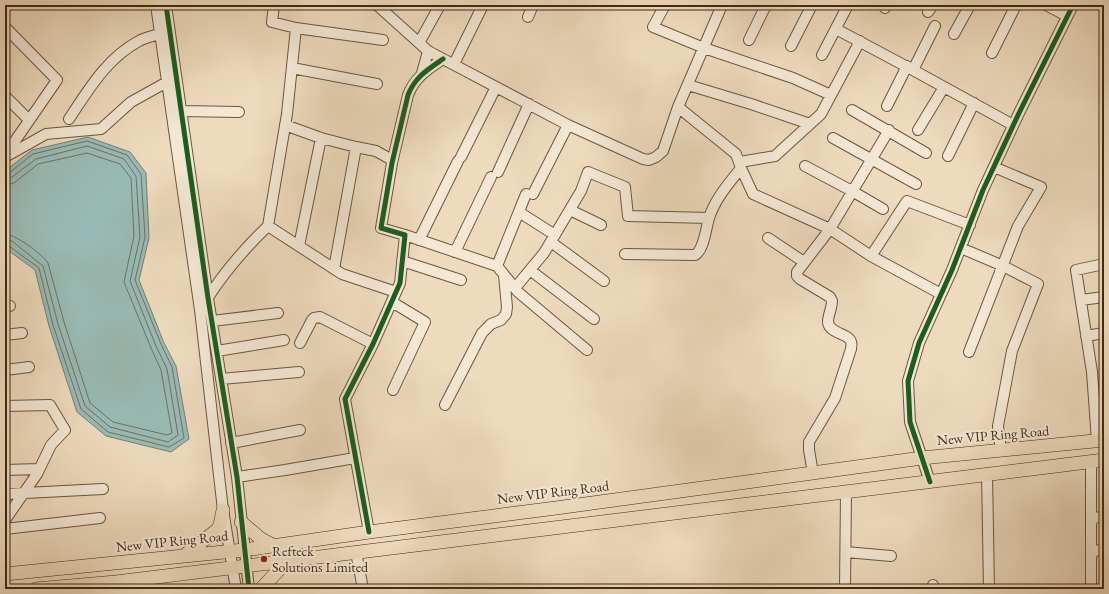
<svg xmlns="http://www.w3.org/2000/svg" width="1109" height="594" font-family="'EB Garamond',serif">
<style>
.water{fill:#99bbb5;stroke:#758175}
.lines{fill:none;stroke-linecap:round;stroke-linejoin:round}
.shore{stroke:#6c7264;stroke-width:1}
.minor-casing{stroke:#6c563e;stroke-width:12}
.major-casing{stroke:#402914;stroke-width:14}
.minor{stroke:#f4e8d5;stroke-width:10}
.major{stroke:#eedbbe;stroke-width:13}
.cycleway-casing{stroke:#f4e8d5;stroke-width:8}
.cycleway{stroke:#1b5e20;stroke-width:5}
.poi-dot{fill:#8f2418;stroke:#f4e8d5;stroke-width:1.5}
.labels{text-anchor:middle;stroke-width:4;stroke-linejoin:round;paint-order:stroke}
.street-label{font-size:14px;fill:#402914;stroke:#f4e8d5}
.poi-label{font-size:14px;fill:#402914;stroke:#f4e8d5;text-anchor:start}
</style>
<rect width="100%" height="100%" fill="#eedbbe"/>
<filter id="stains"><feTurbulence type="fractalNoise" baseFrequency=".005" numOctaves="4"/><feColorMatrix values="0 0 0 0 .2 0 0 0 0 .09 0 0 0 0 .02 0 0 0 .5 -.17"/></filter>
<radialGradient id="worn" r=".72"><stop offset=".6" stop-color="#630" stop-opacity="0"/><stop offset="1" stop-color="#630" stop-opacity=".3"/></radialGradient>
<path class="water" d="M88,137L130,152L146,173L149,238L139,280L164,343L176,366L189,439L171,452L106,436L77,412L49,326L35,270L5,248V171L32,150Z"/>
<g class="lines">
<path class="shore" d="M5,174L9,173L33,154L87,141L127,155L141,174L145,237L135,280L161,344L172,367L184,438L169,447L108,432L81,409L53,325L39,268L9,246L5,245
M5,179L12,177L36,159L87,146L124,159L136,176L140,237L130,281L156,346L167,369L178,435L168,442L110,427L85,406L58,324L43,266L12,241L5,240
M5,185L14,183L38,164L87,153L120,164L131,178L134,236L124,282L151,348L161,370L172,433L167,435L113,422L90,403L64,322L48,263C42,254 15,234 5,234"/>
<g class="minor-casing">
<path id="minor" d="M156,5L200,310L223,510L236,589
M166,5L208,298L237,477L249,589
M274,5L272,22L296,28L287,114L268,226L342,274L396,292
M377,5L428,51L422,73
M665,5L653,27L704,48L793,78L831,95
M722,5L678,107L736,154L741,168L753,194L830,229L871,256L907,201L970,225
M1046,5L1067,16
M885,8L886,5
M928,12L933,5
M528,17L533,5
M935,26L913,70L1013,125
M5,27L57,80L6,154
M296,28L383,40
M836,29L913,70
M954,34L970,5
M749,40L766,5
M419,43L440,5
M791,46L812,5
M428,51L568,125L643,159L649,160L656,157L663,151L678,107
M992,53L1016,5
M822,55L848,5
M454,64L483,5
M292,68L377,84
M688,85L751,104L810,124
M5,96L29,120
M887,106L907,66
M852,110L926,153
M180,111L239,112
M69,119C89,89 107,58 139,41C146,37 153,36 160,34
M285,125L321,138L299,246
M918,130L944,87
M321,138L356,147L334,269
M833,138L916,184
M356,147L376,151L392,160
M948,156L974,103
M5,157L46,134L101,129L131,102L167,82H173
M461,157L496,87
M740,162L775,156L821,114L860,41
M805,166L852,191L883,209
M498,172L529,104
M533,194L568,125
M570,210L601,225
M519,212L555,235
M405,235L497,266L518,292L587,350
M768,238L804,262
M419,240L458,161
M551,242L604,281
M961,248L1003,266L1038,284L1012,351L998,426L1001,451
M455,252L491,177
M625,254L695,255C704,250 706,228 709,218C715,199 729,183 741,168
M871,256L941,294
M402,261L461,280
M497,266L526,194
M530,270L594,319
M515,288L544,253L581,191L588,172L625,187L628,216L709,218
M207,299C225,271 245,248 268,226
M1081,300L1104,297
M392,302L425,322L393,390
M5,306H10
M212,321L278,313
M5,335L22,333
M1086,336L1104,333
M300,343L312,320L314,318L320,317L373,344
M217,351L284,340
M969,352L1018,226L1041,187L994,167
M5,370L29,367
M221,379L299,372
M445,405L482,333L491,324L501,320L506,314L507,307L504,275
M5,406L50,405L65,430L51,445L37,474L5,520
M1097,441L1092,372L1076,270L1104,264
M231,443L300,430
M1091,462V589
M5,470L39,469
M813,473L809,450V442L835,398L851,349C851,347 852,344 851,342C849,333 829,334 828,322C828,315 832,308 832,301L830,297L800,279L797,276V272L830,229L889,130
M987,474L989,589
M237,477L285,470L355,458
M930,482L910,422L908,381L919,343L952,270L983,190L1019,113L1073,5
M5,494L103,489
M1091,518L1104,517
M5,529L100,518
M369,532L345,399L373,344L400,283L405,235L381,228L392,163L408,95C415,77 427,70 443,59
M1091,551L1104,550
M356,552L363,589
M846,552L891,556
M845,589L846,492
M933,589V585"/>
</g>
<g class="major-casing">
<path id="major" d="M241,522L261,539L274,546
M185,555L217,530L220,525L223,510
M5,574L244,550L369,532L556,508L922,458L1104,440
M36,589L116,582L1104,460
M261,589L287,561"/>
</g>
<use href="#minor" class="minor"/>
<use href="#major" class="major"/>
<g class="cycleway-casing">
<path id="cycleway" d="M166,5L208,298L237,477L249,589
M930,482L910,422L908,381L919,343L952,270L983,190L1019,113L1073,5
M369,532L345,399L373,344L400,283L405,235L381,228L392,163L408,95C415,77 427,70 443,59"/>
</g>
<use href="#cycleway" class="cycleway"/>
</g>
<circle class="poi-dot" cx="264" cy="559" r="4"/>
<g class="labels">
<g class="street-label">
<text transform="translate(993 435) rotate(-5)" y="5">New VIP Ring Road</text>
<text transform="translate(553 492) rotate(-7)" y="5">New VIP Ring Road</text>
<text transform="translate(172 541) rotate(-6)" y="5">New VIP Ring Road</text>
</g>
<g class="poi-label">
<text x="272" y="556">Refteck<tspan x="272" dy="16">Solutions Limited</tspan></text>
</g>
</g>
<rect width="1109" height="594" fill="none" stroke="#eedbbe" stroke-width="20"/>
<rect x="6" y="6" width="1097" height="582" fill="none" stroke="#402914" stroke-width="2"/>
<rect x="10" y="10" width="1089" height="574" fill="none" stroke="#402914"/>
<rect width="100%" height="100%" filter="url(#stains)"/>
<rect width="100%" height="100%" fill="url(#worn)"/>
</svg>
